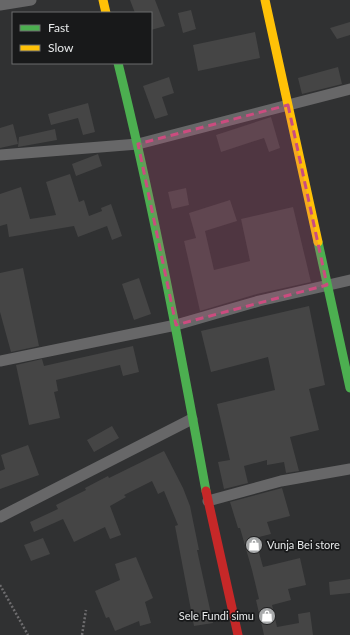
<svg xmlns="http://www.w3.org/2000/svg" width="350" height="635" font-family="Lato,sans-serif">
<style>
.building{fill:#454545}
.lines{fill:none;stroke-linecap:round;stroke-linejoin:round}
.path{stroke:#6d6c6e;stroke-width:2.5;stroke-dasharray:2 2;stroke-linecap:butt}
.street{stroke:#676768;stroke-width:11}
.fast{stroke:#4caf50;stroke-width:9}
.slow{stroke:#ffc107;stroke-width:9}
.jam{stroke:#c62828;stroke-width:9}
.marked{fill:#cb4c7f;fill-opacity:0.2;stroke:#cb4c7f;stroke-width:3;stroke-dasharray:8 5;stroke-linejoin:round}
.labels{text-anchor:middle;stroke-width:3.5;stroke-linejoin:round;paint-order:stroke}
.poi-label{font-size:11px;fill:#e7e9ea;stroke:#18191a;text-anchor:start}
</style>
<rect width="100%" height="100%" fill="#303132"/>
<path class="building" d="M130,0H155L165,26L151,30V13H135Z
M191,10L196,29L183,33L178,13Z
M350,22V35L337,39L330,28Z
M255,32L260,58L198,71L193,45Z
M338,67L342,84L302,94L298,78Z
M169,77L174,93L162,97L168,115L155,119L143,86Z
M88,103L95,132L83,135L78,118L51,125L48,114Z
M271,117L280,148L269,152L264,138L221,152L216,135Z
M13,124L18,144L0,148V128Z
M55,129L57,140L18,147L19,137Z
M98,154L102,166L76,176L72,164Z
M70,174L79,202L84,200L89,216L102,211L101,208L111,204L122,236L112,240L107,226L78,237L74,226L9,237L7,224L0,226V194L21,187L30,219L56,215L46,182Z
M186,188L189,205L172,209L168,192Z
M230,200L237,221L205,231L214,270L250,261L241,219L293,207L311,282L257,294L200,311L184,241L196,238L189,213Z
M23,268L39,346L11,352L0,312V273Z
M139,278L151,314L134,320L122,284Z
M309,306L325,385L309,389L319,430L290,437L299,471L286,473L284,462L267,465V460L244,466L248,483L224,489L218,462L230,460L217,404L275,390L268,357L211,372L201,331Z
M133,346L139,372L123,376L120,365L56,380L58,391L54,392L60,418L29,425L16,365L42,359L44,366Z
M112,426L119,438L94,452L87,440Z
M28,445L39,475L0,489V471L5,469L1,455Z
M164,451L183,488L190,506L199,550H197L213,623L194,626L175,526L178,525L164,491L158,494L152,481L124,495L126,497L110,506L121,535L110,539L105,527L74,542L63,519L34,532L30,522L58,509L56,505L86,490L85,488L108,476L109,478Z
M282,488L290,516L267,522L271,534L255,538L263,567L300,558L306,585L288,589L291,600L272,605L277,627L299,623L298,614L310,612L313,635H264L256,600L259,599L252,570L240,528H238L230,502Z
M43,538L50,554L31,561L24,545Z
M136,557L153,598L145,602L151,623L140,626L139,621L115,631L109,617L106,618L95,591L120,580L115,564Z
M350,579V593L330,595L329,582Z"/>
<g class="lines">
<path class="path" d="M0,585L28,635
M82,635L86,610"/>
<path class="street" d="M0,5L31,0
M0,155L138,144L350,89
M0,361L176,325L259,301L350,280
M208,501L281,481L350,469
M0,517L192,419"/>
<path class="fast" d="M118,63C153,205 180,348 206,491
M318,242L350,388"/>
<path class="slow" d="M103,0L106,13
M265,0L318,242"/>
<path class="jam" d="M206,491L238,635"/>
</g>
<path class="marked" d="M288,105L327,285L176,325L138,144Z"/>
<defs>
<g id="shop-disc" transform="scale(0.9)"><circle r="9.5" fill="#a7a9aa" stroke="#18191a"/><path d="M-5-2.5h2.3a2.7 3.5 0 0 1 5.4 0H5L5.5 6h-11ZM-1.5-2.5h3a1.5 2.3 0 0 0-3 0Z" fill="#fff"/></g>
</defs>
<g fill-rule="evenodd">
<use href="#shop-disc" x="254" y="545"/>
<use href="#shop-disc" x="267" y="616"/>
</g>
<g class="labels">
<g class="poi-label">
<text x="267" y="549">Vunja Bei store</text>
<text x="254" y="620" text-anchor="end">Sele Fundi simu</text>
</g>
</g>
<rect x="12" y="12" width="140" height="52" fill="#18191a" stroke="#6b6c6d"/>
<rect x="20" y="25" width="20" height="6" fill="#4caf50" stroke="#6b6c6d"/>
<text x="48" y="32" font-size="12" fill="#e7e9ea">Fast</text>
<rect x="20" y="45" width="20" height="6" fill="#ffc107" stroke="#6b6c6d"/>
<text x="48" y="52" font-size="12" fill="#e7e9ea">Slow</text>
</svg>
